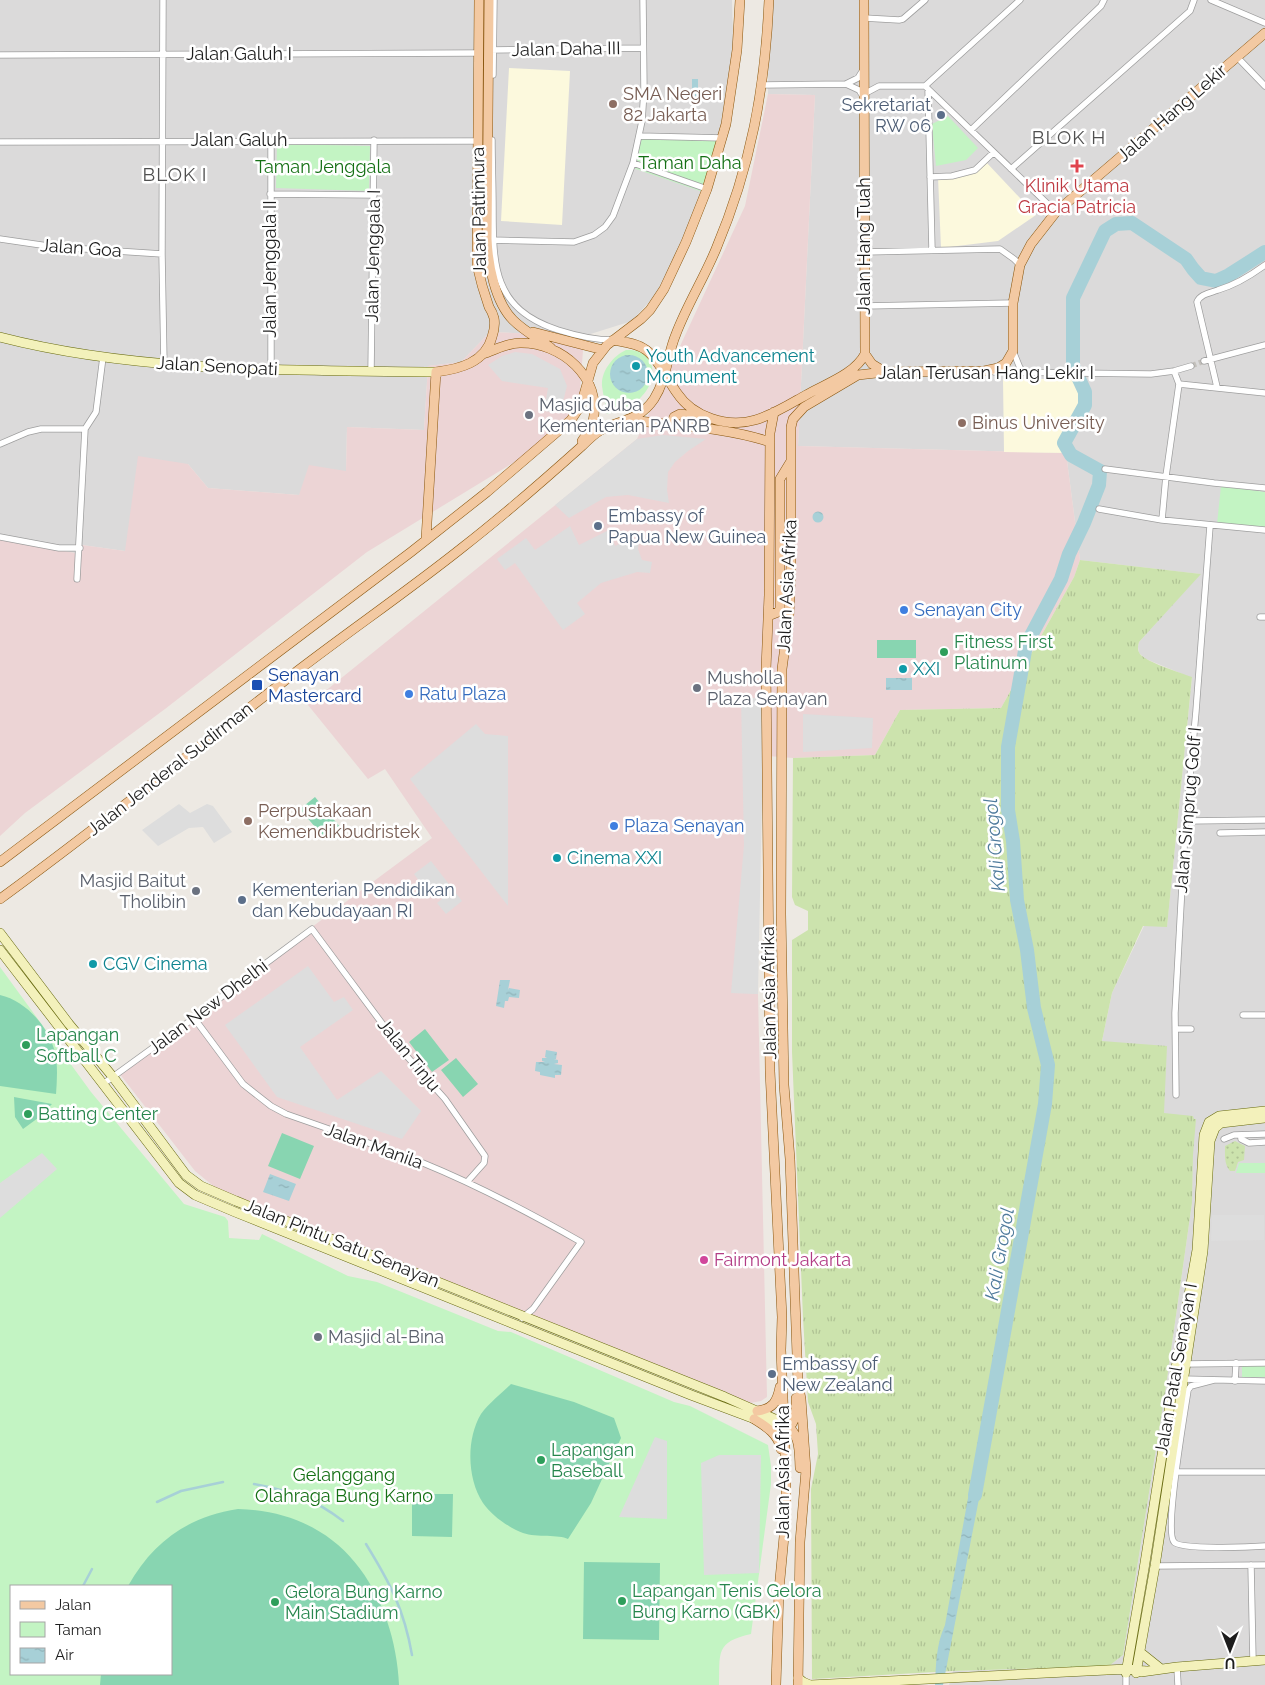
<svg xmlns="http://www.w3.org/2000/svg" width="1265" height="1685" font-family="Raleway,sans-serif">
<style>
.residential{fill:#dbdada}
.commercial{fill:#ecd4d5}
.education{fill:#fcf9dd}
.grass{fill:url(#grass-tufts)}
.park{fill:#c3f4c3;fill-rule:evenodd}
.garden{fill:url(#garden-dots)}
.pitch{fill:#88d5b1}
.parking{fill:#ddd}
.water{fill:url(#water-ripples)}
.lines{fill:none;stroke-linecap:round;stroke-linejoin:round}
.stream{stroke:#a7d0d7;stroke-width:2.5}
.river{stroke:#a7d0d7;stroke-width:14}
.street-tunnel{stroke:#c3c0bb;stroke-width:5.5;stroke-dasharray:5.5 3;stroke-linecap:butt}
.street-casing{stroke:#9e9e9e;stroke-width:7}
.secondary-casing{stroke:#66690e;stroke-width:10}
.primary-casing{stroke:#88550d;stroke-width:10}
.street{stroke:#fff;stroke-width:5.5}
.secondary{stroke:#f3f1bb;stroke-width:9}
.primary{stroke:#f3c9a2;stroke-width:9}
.education-dot{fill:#8d6e63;stroke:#fff;stroke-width:2}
.service-dot{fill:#5c6f8a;stroke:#fff;stroke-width:2}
.health-dot{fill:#e0444e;stroke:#fff;stroke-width:2}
.culture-dot{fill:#0f9aa8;stroke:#fff;stroke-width:2}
.worship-dot{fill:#6b7280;stroke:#fff;stroke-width:2}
.shop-dot{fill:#3f7fe0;stroke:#fff;stroke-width:2}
.leisure-dot{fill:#2e9e5b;stroke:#fff;stroke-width:2}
.transit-dot{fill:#1a4fb4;stroke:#fff;stroke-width:2}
.hotel-dot{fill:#d1479c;stroke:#fff;stroke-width:2}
.labels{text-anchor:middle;stroke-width:5;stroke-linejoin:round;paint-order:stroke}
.street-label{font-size:18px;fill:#1d1d1d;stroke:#fff}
.education-label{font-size:18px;fill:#785e54;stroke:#fff;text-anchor:start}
.service-label{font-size:18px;fill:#4e5e75;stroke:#fff;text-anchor:start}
.park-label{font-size:18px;fill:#157015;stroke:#fff}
.health-label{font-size:18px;fill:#be3a42;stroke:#fff}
.culture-label{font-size:18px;fill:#0d838f;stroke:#fff;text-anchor:start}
.worship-label{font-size:18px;fill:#5b616d;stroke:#fff;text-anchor:start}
.shop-label{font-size:18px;fill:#366cbe;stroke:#fff;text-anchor:start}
.leisure-label{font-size:18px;fill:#27864d;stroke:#fff;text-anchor:start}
.transit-label{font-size:18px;fill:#164399;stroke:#fff;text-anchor:start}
.hotel-label{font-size:18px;fill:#b23c85;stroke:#fff;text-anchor:start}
.neighbourhood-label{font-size:19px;letter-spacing:1px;fill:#505050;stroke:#fff}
.water-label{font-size:19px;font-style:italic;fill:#4f7b9c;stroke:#fff}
</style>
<defs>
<pattern id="grass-tufts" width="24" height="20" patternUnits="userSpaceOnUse" patternTransform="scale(1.25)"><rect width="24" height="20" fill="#cce3ad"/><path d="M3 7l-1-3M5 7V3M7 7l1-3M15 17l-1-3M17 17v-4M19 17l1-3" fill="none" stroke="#afc294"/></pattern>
<pattern id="garden-dots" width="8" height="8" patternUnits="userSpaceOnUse" patternTransform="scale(1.25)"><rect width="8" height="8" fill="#cce3ad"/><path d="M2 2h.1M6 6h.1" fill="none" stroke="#afc294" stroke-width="1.8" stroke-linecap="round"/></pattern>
<pattern id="water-ripples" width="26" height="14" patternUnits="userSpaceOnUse" patternTransform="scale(1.25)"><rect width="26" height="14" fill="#a7d0d7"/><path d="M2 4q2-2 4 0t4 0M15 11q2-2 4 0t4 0" fill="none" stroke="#8fb2b8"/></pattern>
</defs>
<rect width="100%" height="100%" fill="#ede9e3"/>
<path class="residential" d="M0,0H732L734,74L720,141L668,281L632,321L584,336L490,332L461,362L428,366L424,430L347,427L346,471L299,495L208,488L188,464L125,551L75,544V553L0,539Z
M769,0H1265V1685H949L953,1671L1109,1666L1123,1655L1165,1393L1192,1203L1193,1117L1164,1114L1102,1041L1112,993L1144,926H1167L1192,678L1146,659L1139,653L1138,647L1139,642L1200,574L1080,560L1066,453L798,446L815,95L768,94Z"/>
<path class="commercial" d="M768,94L815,95L798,446L1066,453L1080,560L1074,577L1001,708L900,710L875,755L793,758L755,755L758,994L767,1397L761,1401L750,1403L217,1189L195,1171L119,1073L157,1042L432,838L385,769L368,779L308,705L637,439L745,206Z
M490,332L584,336L580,392L562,433L367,552L165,709L25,813L0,836V539L75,553V544L125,551L138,456L188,464L208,488L299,495L309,465L346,471L347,427L424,430L428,366L461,362Z"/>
<path class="education" d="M509,68L570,71L562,225L501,221Z
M986,162L1036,215L998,241L941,248L938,177L978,167Z
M1003,379H1085L1091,399L1082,423L1066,453L1004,452Z"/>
<path class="grass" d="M1080,560L1201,574L1139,642C1138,646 1137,650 1140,654C1146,662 1181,673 1192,677L1167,927L1143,926L1112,993L1102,1041L1167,1046L1164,1113L1193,1116L1194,1119H1196L1193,1155L1192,1203L1165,1393L1123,1655L1109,1666L953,1671L812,1679L811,1489L818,1454L816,1424L808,1402L803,1318L792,1052V940L808,930V911L795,905L792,897L793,758L875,755L900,710L1001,708L1074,577Z"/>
<path class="park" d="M948,116L978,148L966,160L936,166L932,124Z
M642,138L720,141L706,193L633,168Z
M277,144L370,146L369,191L276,188Z
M626,350C655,348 660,377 642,396C634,406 619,410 607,414C606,405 603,395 602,386C601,371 613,356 626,350Z
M1221,486L1265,492V527L1217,524Z
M0,967L91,1092L184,1204L225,1217L228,1221L229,1238L259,1240L262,1234L348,1276L377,1282L498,1331L511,1332L674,1402L690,1406L768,1445L771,1466V1484L751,1634C715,1642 720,1653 719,1685H0ZM11,1586H171V1674H11Z
M1239,1163H1265V1173H1236Z
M1242,1366H1265V1377H1242Z"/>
<path class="garden" d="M1235,1141L1245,1146L1244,1160L1238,1162L1235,1171H1230C1224,1164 1225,1155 1225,1146Z"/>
<path class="pitch" d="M877,640H916V658H877Z
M315,797L340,827L325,839L300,809Z
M0,995C26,1001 48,1026 55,1052C58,1065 57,1080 56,1094L0,1086Z
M425,1029L449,1060L432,1072L409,1042Z
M456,1058L478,1084L463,1097L441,1070Z
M14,1097L52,1104L38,1118L23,1129L15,1117Z
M282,1133L314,1146L300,1179L268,1166Z
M511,1384L574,1402L614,1418L621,1438L591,1503L568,1539C559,1534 537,1538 523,1533C508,1527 492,1516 483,1503C467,1479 466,1439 481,1414C489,1403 501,1394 511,1384Z
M412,1494H453L452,1537L412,1536Z
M238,1509C312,1511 363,1551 387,1621C394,1641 398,1664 399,1685H100L101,1674H171V1586H128C153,1542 187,1517 238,1509Z
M584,1562L660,1563L659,1640L583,1639Z"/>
<path class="parking" d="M515,352L532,354L560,369L567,386L560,413L544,411L548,388L502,381L488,365L502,356Z
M663,435L706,439L688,451L675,462L668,472L667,490L669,503L628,495L606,497L569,518L555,505L637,439Z
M570,526L579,545L609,530L615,546L628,540L639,542L638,549L642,560L652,562L650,573L637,572L601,583L577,603L585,614L563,630L515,563L505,570L497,559L526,538L535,550Z
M741,698H764L758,994H754L731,993L744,845Z
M803,714L873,718L872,748L803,752Z
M476,724L485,734L508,736V906L410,779Z
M179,804L190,813L207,804L213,806L232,832L214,843L203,827L189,828L158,846L142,830Z
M431,861L462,901L446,914L437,903L442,899L434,889L428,893L414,874Z
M308,966L334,1002L344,997L353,1010L300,1047L337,1100L381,1071L421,1111L402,1139L277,1097L225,1025Z
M42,1153L57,1169L0,1218V1183Z
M1212,1215H1264V1240L1211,1241Z
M655,1437L667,1441V1519L619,1517Z
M719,1455H761L759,1573L704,1575L701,1463Z"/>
<path class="water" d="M692,79H698V100H692Z
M610 374a19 19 0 1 1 38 0a19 19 0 1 1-38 0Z
M812.5 517a5.5 5.5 0 1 1 11 0a5.5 5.5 0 1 1-11 0Z
M886,678H912V690H886Z
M500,980H510L508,990L509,988L520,990L519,998L509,997L508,1001H505L504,1008L496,1006Z
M546,1050L557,1052L556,1059H554L558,1060V1063L554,1064L562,1065L561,1075H555V1078L540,1075V1072L535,1071L536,1062H545L542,1061V1058H547L545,1057Z
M270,1174L296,1184L289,1201L263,1192Z
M972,1476L983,1478L943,1685H935C936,1664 936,1645 945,1625Z"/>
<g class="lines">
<path class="stream" d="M254,1484C290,1491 313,1498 343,1521
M157,1502L181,1491L223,1482
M366,1544C390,1583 404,1609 412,1655
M83,1586L92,1569"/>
<path class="river" d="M975,1495L1045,1104L1048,1065L1034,1008L1027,950L1017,900L1013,841L1008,810V747L1026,645L1061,579L1069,554L1084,523L1099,485L1100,471L1071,455L1064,443L1085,405V392L1073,366V298L1105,231L1116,224L1132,223L1186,259L1193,269L1201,278L1216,281L1229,275L1265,252"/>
<path class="street-tunnel" d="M1191,366L1204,361"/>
<g class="street-casing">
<path id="street" d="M163,0L162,254L164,364
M1211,0L1265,23
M864,18L899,20L903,19L925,0
M490,50L643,48
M0,55L478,53
M1237,57L1265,86
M493,75L494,0
M846,84L859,90L864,98
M762,85L846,84L858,78L863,70
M925,86L1056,212
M925,86L1020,0
M928,89L932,250
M864,94L879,86H925
M971,130L1101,6L1104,0
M639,136L723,138
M271,140V369
M492,140C492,162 493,185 493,208C493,266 493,309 558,330C577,336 593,340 613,340
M0,142L478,141
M633,163L707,189
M1011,169L1190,11L1194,0
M930,177L952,176L975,170L993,153
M270,194L374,195
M0,239L55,247L162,254
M491,240L574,242L594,235L605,227L613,216L633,163L642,121L644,91L643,0
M864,252L1000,249L1014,259L1020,265
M864,306L1013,303
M1013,351L1020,368L1026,373
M1204,361L1265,345
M371,371L374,140
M994,372L1151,374L1174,371L1191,366
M1179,384L1265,393
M1217,387L1197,302C1200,294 1210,293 1218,290C1235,285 1250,276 1265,265
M0,444L28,432L41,429H85
M1105,469L1214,483L1265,488
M1099,509L1162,520L1265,530
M1162,520L1166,476L1179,384L1174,371
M0,537L59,548H80
M77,579L85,429L96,412L103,357
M1260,617H1265
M1186,821L1265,820
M1220,833L1265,832
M1243,1015H1265
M194,1018L243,1084L271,1106L286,1114C332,1130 378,1146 423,1163C477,1185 530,1213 581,1242L533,1309L522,1318
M1176,1029H1191
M103,1084L194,1018L242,981L312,929L404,1053L445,1099L485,1156L484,1163L467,1182
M1176,1095L1175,1013L1185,831L1196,711L1210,526
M1241,1135V1139L1249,1143L1265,1142
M1224,1139L1234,1135L1265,1134
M1184,1364L1265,1363
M1182,1379L1265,1381
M1214,1380L1191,1386L1188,1390C1185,1411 1164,1531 1174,1542C1180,1550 1252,1547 1265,1546
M1235,1381L1236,1363
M1176,1472H1265
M1251,1565L1253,1661
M1155,1566L1265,1565
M1177,1667L1178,1685
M1126,1685V1673"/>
</g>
<g class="secondary-casing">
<path id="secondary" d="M0,337C139,373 293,370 436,372
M0,933L69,1024L113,1077L186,1175L201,1186L236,1201L725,1397L784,1423
M0,950L179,1183L195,1195L235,1212L691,1395L784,1430
M1141,1653L1161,1669
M1141,1672L1177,1667L1265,1660
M1126,1673L1144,1569L1174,1379L1197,1250L1204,1135L1209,1122L1219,1116L1265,1111
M1136,1673L1155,1566L1203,1251L1210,1141L1215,1128L1221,1123L1265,1118
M798,1678L803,1682L810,1685L1127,1669L1146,1671"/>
</g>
<g class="primary-casing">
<path id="primary" d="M489,0L487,239C488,264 495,302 513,320C524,331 539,339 551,348
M533,332L603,350
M613,340C624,342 637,343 646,350C658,358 668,381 677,393C693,417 727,428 755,420C773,415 790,404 806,395C825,384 855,374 865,354L864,0
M483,354C495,350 507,343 520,343C561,342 603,378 593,421C591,429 586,435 582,441
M865,354L872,364L885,372
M774,412L770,433L769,595L766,669L770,1071L782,1317L781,1350L786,1471V1515L779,1590L776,1685
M630,420C676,426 725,427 770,442
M672,423L674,417L680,414L703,417
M426,539L436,372C459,369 485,363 492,337C494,331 495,323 494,318C493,314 491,310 489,307C484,293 480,279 477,265L479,0
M768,616L778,612L780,609V479L791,461
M0,862L411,552L487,492L571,420L581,405L593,363L607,345L641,319L650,310L664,289L686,242L707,189L726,124L737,50L740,0
M0,899C96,829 189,754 283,682C342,636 404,594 463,547C504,515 543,481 582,446C588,440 594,434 601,430C622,419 639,421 654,399C667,379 667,355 676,334C687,305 704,278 716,249C751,166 765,89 769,0
M757,1411C773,1409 777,1402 780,1387
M754,1419C767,1427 778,1434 781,1449
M784,1423C801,1434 799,1451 800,1468
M787,1429C797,1422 796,1409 796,1398
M798,1685L800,1542L806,1470L801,1399L798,1383L790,1159L784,1085L781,914L782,669L789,616L791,565V427L793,419L804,407L858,375L885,372L984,371L998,368L1006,363L1013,351V303L1020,265L1031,244L1056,212L1265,33"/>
</g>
<use href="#street" class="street"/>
<use href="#secondary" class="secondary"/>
<use href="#primary" class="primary"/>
</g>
<g class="education-dot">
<circle cx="613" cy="104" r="5"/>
<circle cx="962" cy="423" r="5"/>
<circle cx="248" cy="821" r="5"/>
</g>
<g class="service-dot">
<circle cx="941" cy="115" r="5"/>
<circle cx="598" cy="526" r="5"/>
<circle cx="242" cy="900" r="5"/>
<circle cx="772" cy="1374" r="5"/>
</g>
<path class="health-dot" d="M1074.5 158.5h5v5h5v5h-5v5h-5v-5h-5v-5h5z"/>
<g class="culture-dot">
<circle cx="636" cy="366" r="5"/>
<circle cx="903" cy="669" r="5"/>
<circle cx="557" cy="858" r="5"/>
<circle cx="93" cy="964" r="5"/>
</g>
<g class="worship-dot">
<circle cx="529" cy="415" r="5"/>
<circle cx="697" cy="688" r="5"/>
<circle cx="196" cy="891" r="5"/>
<circle cx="318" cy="1337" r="5"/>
</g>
<g class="shop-dot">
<circle cx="904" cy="610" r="5"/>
<circle cx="409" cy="694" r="5"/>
<circle cx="614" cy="826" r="5"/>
</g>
<g class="leisure-dot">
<circle cx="944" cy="652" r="5"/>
<circle cx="26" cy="1045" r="5"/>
<circle cx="28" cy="1114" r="5"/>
<circle cx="541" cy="1460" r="5"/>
<circle cx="622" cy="1601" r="5"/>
<circle cx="275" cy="1602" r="5"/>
</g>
<rect class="transit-dot" x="251" y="679" width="12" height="12" rx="2.5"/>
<circle class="hotel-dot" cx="704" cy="1260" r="5"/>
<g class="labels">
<g class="street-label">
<text transform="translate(566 49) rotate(-1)" y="6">Jalan Daha III</text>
<text x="239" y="60">Jalan Galuh I</text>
<text transform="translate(1172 113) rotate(-41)" y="6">Jalan Hang Lekir</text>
<text x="239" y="146">Jalan Galuh</text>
<text transform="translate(479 211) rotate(-91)" y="6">Jalan Pattimura</text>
<text transform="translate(864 246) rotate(-90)" y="6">Jalan Hang Tuah</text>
<text transform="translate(81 248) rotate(4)" y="6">Jalan Goa</text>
<text transform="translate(373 256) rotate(-89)" y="6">Jalan Jenggala I</text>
<text transform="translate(270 269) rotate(-90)" y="6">Jalan Jenggala II</text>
<text transform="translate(217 366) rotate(3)" y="6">Jalan Senopati</text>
<text x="986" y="379">Jalan Terusan Hang Lekir I</text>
<text transform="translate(787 586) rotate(-87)" y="6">Jalan Asia Afrika</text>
<text transform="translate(170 769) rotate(-38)" y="6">Jalan Jenderal Sudirman</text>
<text transform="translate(1188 810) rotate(-85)" y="6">Jalan Simprug Golf I</text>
<text transform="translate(769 993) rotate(-91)" y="6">Jalan Asia Afrika</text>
<text transform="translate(208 1007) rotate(-37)" y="6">Jalan New Dhelhi</text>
<text transform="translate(409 1055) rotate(51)" y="6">Jalan Tinju</text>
<text transform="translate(374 1146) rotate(20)" y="6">Jalan Manila</text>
<text transform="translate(342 1243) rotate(22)" y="6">Jalan Pintu Satu Senayan</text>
<text transform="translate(1176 1369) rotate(-80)" y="6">Jalan Patal Senayan I</text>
<text transform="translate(783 1472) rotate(-90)" y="6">Jalan Asia Afrika</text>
</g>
<g class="education-label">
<text x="623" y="100">SMA Negeri<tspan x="623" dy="21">82 Jakarta</tspan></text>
<text x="972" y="429">Binus University</text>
<text x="258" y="817">Perpustakaan<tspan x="258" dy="21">Kemendikbudristek</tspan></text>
</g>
<g class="service-label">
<text x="931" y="111" text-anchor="end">Sekretariat<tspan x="931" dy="21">RW 06</tspan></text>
<text x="608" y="522">Embassy of<tspan x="608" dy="21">Papua New Guinea</tspan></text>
<text x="252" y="896">Kementerian Pendidikan<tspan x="252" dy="21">dan Kebudayaan RI</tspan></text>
<text x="782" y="1370">Embassy of<tspan x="782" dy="21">New Zealand</tspan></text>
</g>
<g class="park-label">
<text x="690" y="169">Taman Daha</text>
<text x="323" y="173">Taman Jenggala</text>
<text x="344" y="1481">Gelanggang<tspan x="344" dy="21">Olahraga Bung Karno</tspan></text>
</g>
<g class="health-label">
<text x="1077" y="192">Klinik Utama<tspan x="1077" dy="21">Gracia Patricia</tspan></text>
</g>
<g class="culture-label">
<text x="646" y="362">Youth Advancement<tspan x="646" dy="21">Monument</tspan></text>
<text x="913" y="675">XXI</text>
<text x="567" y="864">Cinema XXI</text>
<text x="103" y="970">CGV Cinema</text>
</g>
<g class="worship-label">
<text x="539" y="411">Masjid Quba<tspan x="539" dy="21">Kementerian PANRB</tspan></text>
<text x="707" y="684">Musholla<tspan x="707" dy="21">Plaza Senayan</tspan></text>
<text x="186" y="887" text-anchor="end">Masjid Baitut<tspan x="186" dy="21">Tholibin</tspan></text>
<text x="328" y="1343">Masjid al-Bina</text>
</g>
<g class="shop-label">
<text x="914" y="616">Senayan City</text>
<text x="419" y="700">Ratu Plaza</text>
<text x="624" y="832">Plaza Senayan</text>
</g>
<g class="leisure-label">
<text x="954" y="648">Fitness First<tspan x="954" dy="21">Platinum</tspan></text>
<text x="36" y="1041">Lapangan<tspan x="36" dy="21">Softball C</tspan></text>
<text x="38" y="1120">Batting Center</text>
<text x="551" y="1456">Lapangan<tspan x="551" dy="21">Baseball</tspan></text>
<text x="632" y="1597">Lapangan Tenis Gelora<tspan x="632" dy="21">Bung Karno (GBK)</tspan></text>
<text x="285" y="1598">Gelora Bung Karno<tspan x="285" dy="21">Main Stadium</tspan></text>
</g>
<g class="transit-label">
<text x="268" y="681">Senayan<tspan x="268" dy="21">Mastercard</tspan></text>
</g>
<g class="hotel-label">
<text x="714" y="1266">Fairmont Jakarta</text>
</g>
<g class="neighbourhood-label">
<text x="1069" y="144">BLOK H</text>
<text x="175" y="181">BLOK I</text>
</g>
<g class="water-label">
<text transform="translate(994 845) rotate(-95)" y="7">Kali Grogol</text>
<text transform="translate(999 1254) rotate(-80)" y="7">Kali Grogol</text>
</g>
</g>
<rect x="10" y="1585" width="162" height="90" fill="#ffffff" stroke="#a5a5a5"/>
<rect x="20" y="1601" width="25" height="8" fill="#f3c9a2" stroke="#a5a5a5"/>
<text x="55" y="1610" font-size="15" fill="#1d1d1d">Jalan</text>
<rect x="20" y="1622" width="25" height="15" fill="#c3f4c3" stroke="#a5a5a5"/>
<text x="55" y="1635" font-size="15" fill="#1d1d1d">Taman</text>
<rect x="20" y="1648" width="25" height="15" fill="url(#water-ripples)" stroke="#a5a5a5"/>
<text x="55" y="1660" font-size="15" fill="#1d1d1d">Air</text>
<g transform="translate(1230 1650) rotate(180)" stroke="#ffffff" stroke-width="4" paint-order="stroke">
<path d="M0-4L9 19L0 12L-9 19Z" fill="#1d1d1d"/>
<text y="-8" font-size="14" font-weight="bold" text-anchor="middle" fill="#1d1d1d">U</text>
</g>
</svg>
